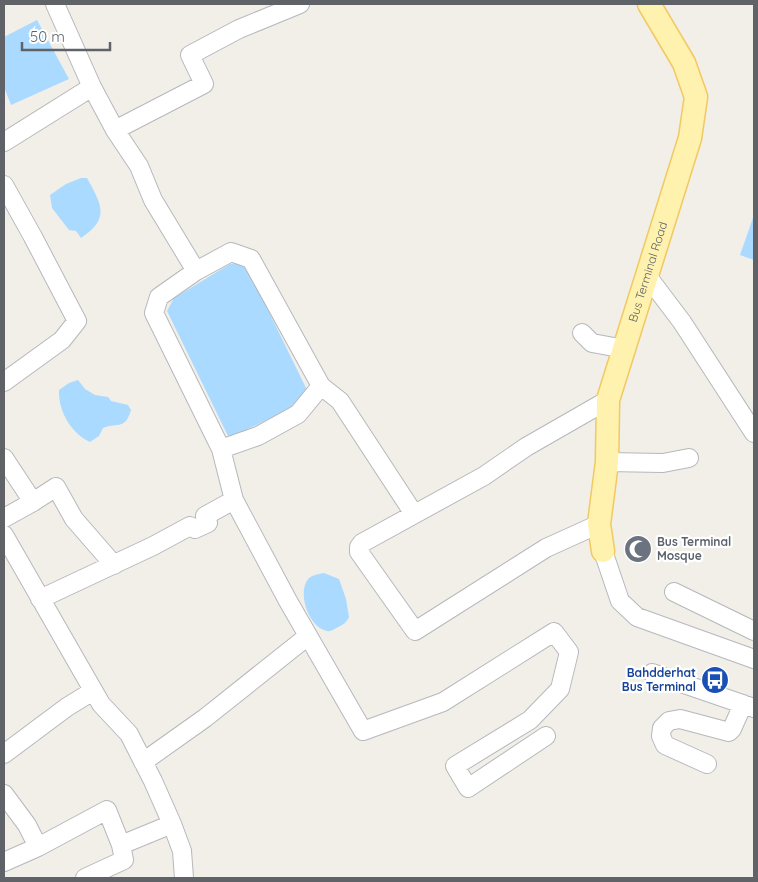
<svg xmlns="http://www.w3.org/2000/svg" width="758" height="882" font-family="Quicksand,sans-serif">
<style>
.water{fill:#aadaff}
.lines{fill:none;stroke-linecap:round;stroke-linejoin:round}
.minor-casing{stroke:#b5b8bc;stroke-width:20}
.major-casing{stroke:#f2c960;stroke-width:25}
.minor{stroke:#fff;stroke-width:18}
.major{stroke:#fff2af;stroke-width:22}
.labels{text-anchor:middle;stroke-width:4.5;stroke-linejoin:round;paint-order:stroke}
.street-label{font-size:12px;fill:#5f6368;stroke:#fff}
.worship-label{font-size:12px;font-weight:bold;fill:#5b616d;stroke:#fff;text-anchor:start}
.transit-label{font-size:12px;font-weight:bold;fill:#164399;stroke:#fff;text-anchor:end}
</style>
<rect width="100%" height="100%" fill="#f1efe8"/>
<path class="water" d="M37,20L69,79L11,105L4,87V37Z
M81,178H87C101,204 111,218 81,238L76,231L69,230L52,208L50,195L66,184Z
M754,215V260L740,255Z
M245,263L307,390L291,408L229,438L167,311L174,298L230,264Z
M78,380L85,389L95,395L108,397L111,401L128,405L131,410C125,430 119,422 103,428L99,436L90,442C71,433 58,411 59,390L69,383Z
M324,573L339,579L346,599L349,617C347,622 343,625 338,627C334,629 331,632 327,631C309,628 296,592 309,578C313,575 319,574 324,573Z"/>
<g class="lines">
<g class="minor-casing">
<path id="minor" d="M55,4L92,87L115,130L139,166L153,200L196,271
M115,130L204,84L190,55L239,29L300,4
M4,142L92,87
M4,185L33,237L77,321L62,340L4,382
M648,277L682,322L754,433
M582,333L592,343L625,349
M221,449L258,436L298,414L321,386
M4,458L33,502L4,518
M607,462L663,463L689,458
M33,502L56,487L74,519L114,565
M414,514L340,401L321,386L251,259L231,252L196,271L159,297L154,313L221,449L234,500L288,601L363,731L443,702L554,632L569,652L560,689L530,720L455,766L468,788L546,736
M599,524L546,548L415,631L359,552V547L362,543L484,476L526,447L608,400
M4,535L101,704L129,734L153,781L172,824L182,851L184,878
M603,551L620,601L637,617L754,659
M674,592L754,631
M40,599L153,546L190,526L195,529L208,523L205,516L234,500
M652,673L754,708
M4,754L67,707L93,691
M143,762L205,718L308,636
M707,764L665,745L661,736L662,728L669,721L680,719L729,732L732,729L743,704
M4,794L27,825L38,847L107,810L121,845
M4,862L38,847
M85,878L124,860L121,845L172,824"/>
</g>
<g class="major-casing">
<g id="major">
<path id="s1" d="M603,551L599,524L607,462L608,400L690,138L696,97L684,63L649,4"/>
</g>
</g>
<use href="#minor" class="minor"/>
<use href="#major" class="major"/>
</g>
<defs>
<g id="mosque-disc" transform="scale(1.4375)"><circle r="9.5" fill="#6b7280" stroke="#fff"/><path d="M3.5-4.9A6 6 0 1 0 3.5 4.9A5 5 0 1 1 3.5-4.9Z" fill="#fff"/></g>
<g id="bus-disc" transform="scale(1.4375)"><circle r="9.5" fill="#1a4fb4" stroke="#fff"/><path d="M-5-6H5V4H4V6H2V4H-2V6H-4V4H-5ZM-3.5-4V0h7V-4ZM-3.5 1.2v1.5H-2V1.2ZM2 1.2v1.5H3.5V1.2Z" fill="#fff"/></g>
</defs>
<g fill-rule="evenodd">
<use href="#mosque-disc" x="638" y="549"/>
<use href="#bus-disc" x="715" y="680"/>
</g>
<g class="labels">
<g class="street-label">
<text dy="4" stroke="none"><textPath href="#s1" startOffset="286">Bus Terminal Road</textPath></text>
</g>
<g class="worship-label">
<text x="657" y="546">Bus Terminal<tspan x="657" dy="14">Mosque</tspan></text>
</g>
<g class="transit-label">
<text x="696" y="677">Bahdderhat<tspan x="696" dy="14">Bus Terminal</tspan></text>
</g>
</g>
<rect width="758" height="882" fill="none" stroke="#5f6368" stroke-width="10"/>
<path d="M22 42v8h88v-8" fill="none" stroke="#5f6368" stroke-width="2.5"/>
<text x="30" y="42" font-size="15" fill="#5f6368" stroke="#ffffff" stroke-width="4" paint-order="stroke">50 m</text>
</svg>
